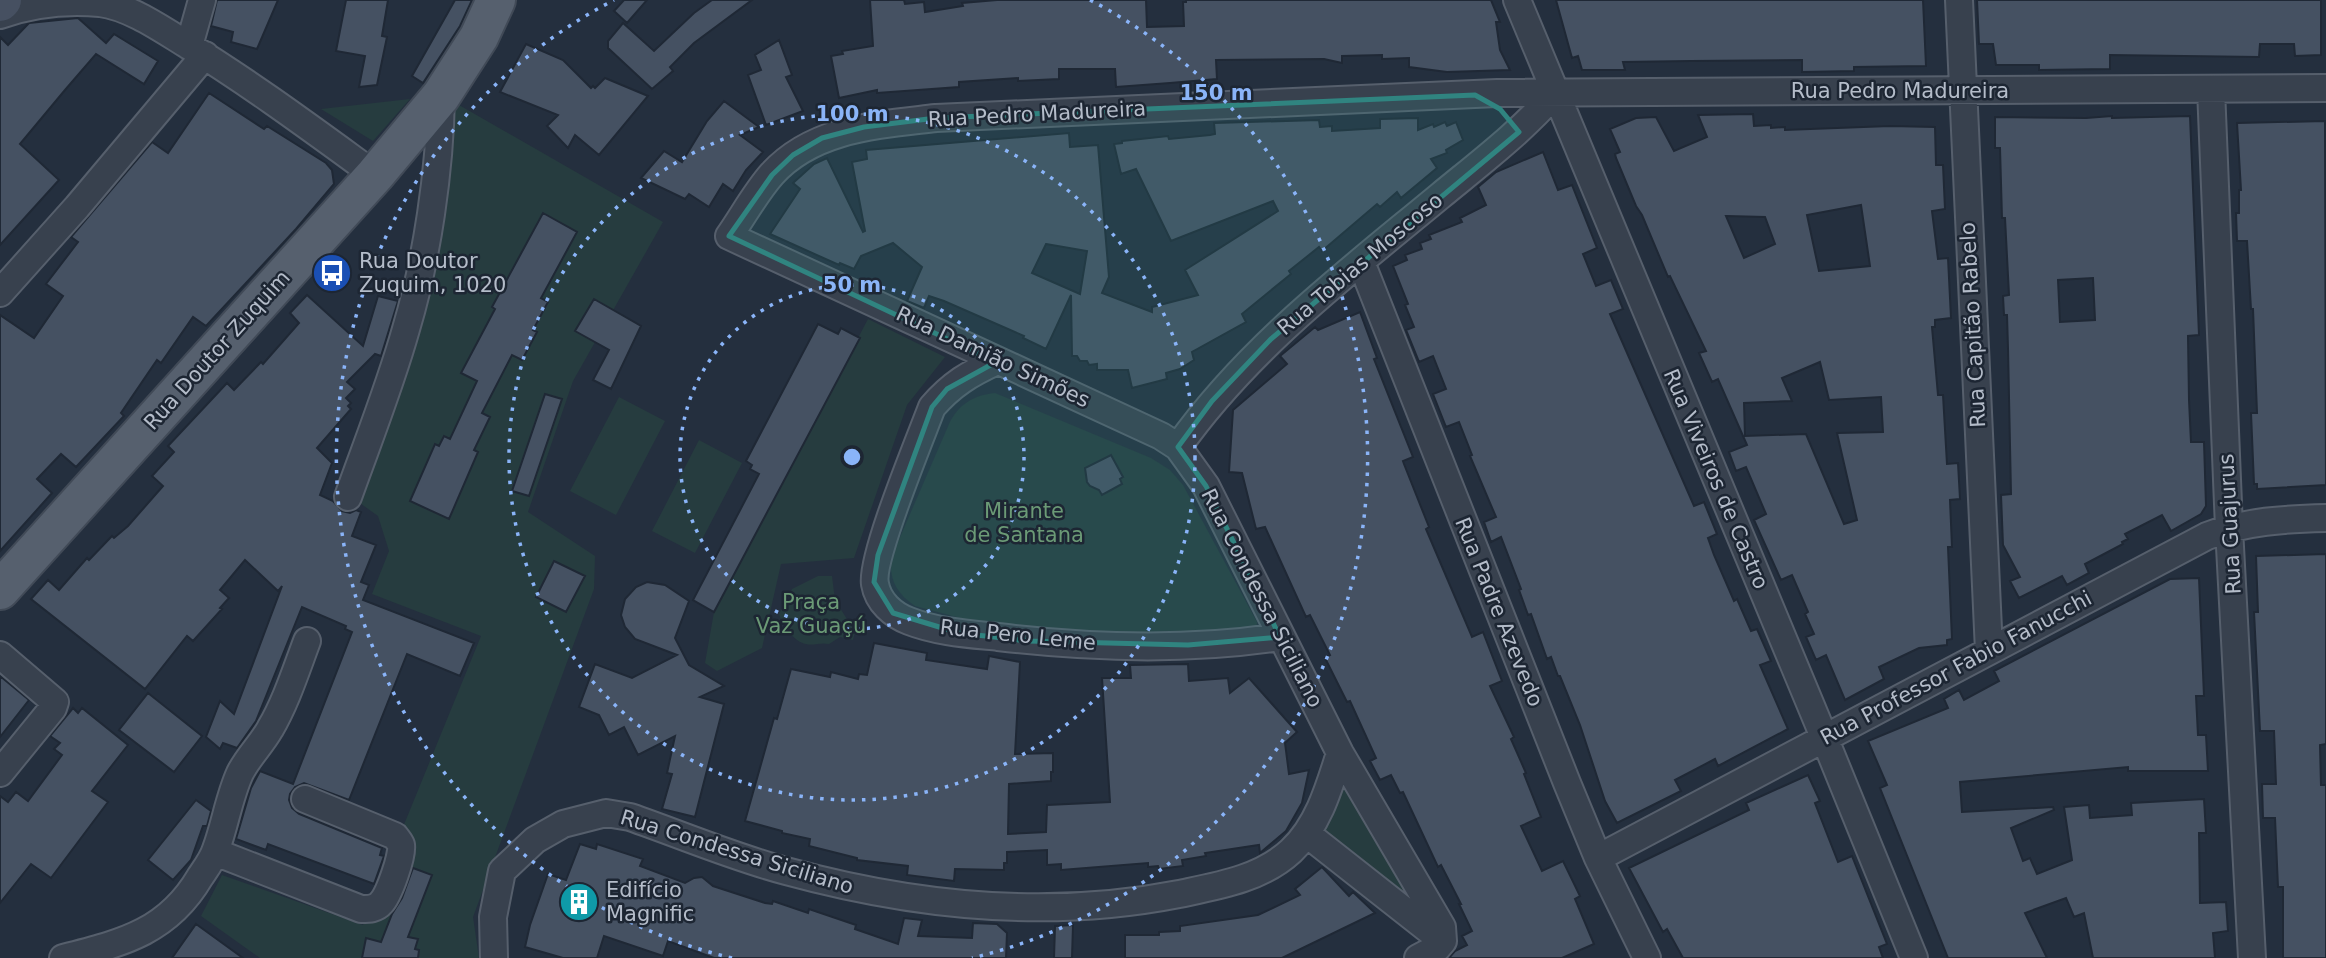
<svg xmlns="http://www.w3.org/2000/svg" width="2326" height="958" font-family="'DejaVu Sans',sans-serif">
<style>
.green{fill:#263c3f}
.building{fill:#455162;stroke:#1f2835;stroke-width:2;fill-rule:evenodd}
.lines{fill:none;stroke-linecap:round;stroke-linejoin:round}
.street-casing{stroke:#565f6c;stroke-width:30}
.secondary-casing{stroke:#565f6c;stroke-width:42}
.primary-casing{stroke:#414a57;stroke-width:42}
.street{stroke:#38414e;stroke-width:26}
.secondary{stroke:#465061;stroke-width:38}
.primary{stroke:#56606e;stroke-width:38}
.marked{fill:#308480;fill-opacity:0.2;stroke:#308480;stroke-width:5;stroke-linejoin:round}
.ring{fill:none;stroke:#8ab4f8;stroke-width:3.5;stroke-dasharray:3.5 7}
.labels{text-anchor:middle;stroke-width:5;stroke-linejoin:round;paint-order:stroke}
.street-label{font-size:21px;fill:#b4bcc9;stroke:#1d2633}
.poi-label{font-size:21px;fill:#b4bcc9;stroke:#1d2633;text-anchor:start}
.park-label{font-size:21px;fill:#6b9a76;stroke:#1d2633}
.centre{fill:#8ab4f8;stroke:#1d2633;stroke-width:3.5}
.ring-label{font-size:21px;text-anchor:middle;font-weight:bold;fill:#8ab4f8;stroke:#1d2633;stroke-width:5;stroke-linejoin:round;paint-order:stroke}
</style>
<rect width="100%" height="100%" fill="#242f3e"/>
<path class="green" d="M410,99L373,141L321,109Z
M459,105L663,222L573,381L528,512L595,556L594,589L473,917L479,958H260L201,916L222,875L363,925L481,636L372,594L389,551L378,516L357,501L451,113Z
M868,319L945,357L907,405L854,558L781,564L762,648L717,671L705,663L714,612Z
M995,393L1151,458L1170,470L1183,485L1257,622L1256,632L1028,636L915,606C897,594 889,580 891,558L949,424C958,405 973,395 995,393Z
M619,397L665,421L616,515L570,491Z
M699,440L742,463L695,553L652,531Z
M818,576H832L835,600L855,632L853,640L840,637L829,644C820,642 814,646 806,644C794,642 782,625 779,614L792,589Z
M1340,770L1419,913L1319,825Z"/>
<path class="building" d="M217,0H278L257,49L231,42L233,32L211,26Z
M346,0H388L382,36L387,37L377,85L359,87L365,56L336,51Z
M455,0H472L460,26L423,83L412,76Z
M624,0H647L627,23L614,11Z
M712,0H752L694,43L670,67L673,71L652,89L608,48V41L623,23L654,51L694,13Z
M870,0H904L905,4L924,2L925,12L963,6L962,3L997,0H1146L1147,27L1184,26L1183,2H1186V0H1491L1500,22H1496L1500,50L1510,70L1447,72L1409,67V58L1382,59V55L1342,56V63L1324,59L1216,60L1217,79L1170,83L1116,87L1115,69H1059V79L1018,81V78L959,82V87L877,93V90L839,98L831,56L843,54L842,51L873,46Z
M1556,0H1923L1926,66L1854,67V71L1802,72V60L1691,61L1623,62L1625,70H1582L1578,56L1572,58Z
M1977,0H2321V55L2295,56L2294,44H2260L2259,57L2110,55V69L2039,70V65H1996L1993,44H1979Z
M78,18L106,43L114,34L158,61L144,84L96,54L65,90L20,144L59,180L0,245V37L8,45L29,23Z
M779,40L792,75L786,77L803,111L766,125L748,75L761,70L755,55Z
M526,44L563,60L591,88L593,86L595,88L605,78L648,96L599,155L575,135L568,148L547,126L558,115L500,92Z
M209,93L264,129L267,126L326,163L332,170L334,184L296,229L206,326L193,317L161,363L157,360L121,413L124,416L76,467L61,454L37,479L52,493L0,551V315L34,338L63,296L46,284L78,242L71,237L152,142L168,153Z
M724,101L759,127L740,135L763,152L746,170L733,191L723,184L709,207L689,194L685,199L641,178L664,151L682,162L707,121Z
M1753,114L1754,126L1771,125V128L1785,127V130L1890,126L1935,127L1936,165H1943L1945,209L1932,211L1938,259L1948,258L1951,318L1935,320V327H1932L1938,395H1943L1947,464L1958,463L1960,499L1950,500L1952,547H1948L1952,639L1947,640V645L1919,648L1879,667L1884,679L1845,700L1826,655L1816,660L1806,637L1814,634L1805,614L1808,612L1792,575L1781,580L1754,520L1766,514L1746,467L1736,471L1729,452L1747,445L1718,379L1712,382L1699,353L1706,351L1670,276L1668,277L1642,215L1636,206L1616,158L1615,154L1620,152L1610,129L1636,118L1656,117L1674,151L1707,137L1698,115ZM1861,205L1870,266L1819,271L1807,215ZM1726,216L1765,217L1775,244L1744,258ZM1820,362L1829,400L1881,397L1883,432L1837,433L1857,520L1844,524L1806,434L1745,436L1744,403L1792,401L1782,378Z
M2112,116V118L2190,116L2199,335L2188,336L2189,400L2191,442H2204L2206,506L2201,514L2171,531L2162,515L2125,534L2128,539L2122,542L2123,544L2085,564L2089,573L2067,585L2062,576L2019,598L2010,581L2020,577L2003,545L2001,495L2011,494L2008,348L2007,315H2004L2003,296L2009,295L2005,218H2002L2000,148H1995V117L2086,118ZM2093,278L2095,320L2060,322L2058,280Z
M1418,118V130L1433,124L1434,127L1445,122L1447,126L1456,122L1463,140L1446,150L1447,153L1431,159L1437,168L1401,198L1397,192L1380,207L1377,204L1322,251L1319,247L1289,271L1291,274L1242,314L1246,322L1192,352L1194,360L1180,369L1166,373L1167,379L1132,388L1128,370H1097V364L1089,365L1087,361H1080L1077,356H1072L1071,295L1046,349L1023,338L1024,336L944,301L929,296L924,308L907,301L922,267L893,243L861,256L854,269L840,263L839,265L770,234L800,189L793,183L814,164L827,158L863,232L865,231L852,162L867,159L866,150L1069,133L1070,147L1098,145L1109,277L1102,293L1152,312V307L1198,295L1185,270L1278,211L1273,201L1171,241L1136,169L1121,174L1114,144L1122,143V141L1168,136L1169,139L1210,135L1215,134L1214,123L1319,120L1320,127L1332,126V131L1380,128V119ZM1046,244L1087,251L1080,294L1032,273Z
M2325,121L2326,485L2257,489V484H2254L2251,413H2257L2253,309H2251L2247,241H2237L2236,213H2239V190H2241L2237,123Z
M1543,152L1558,190L1572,185L1597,248L1583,254L1596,286L1611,280L1623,309L1610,314L1694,506L1704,502L1717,534L1708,538L1714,555L1734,601L1737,599L1751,631L1757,629L1771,661L1760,665L1788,729L1718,766L1715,759L1675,780L1681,791L1617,823L1605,801L1580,725L1560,676H1558L1551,657L1547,659L1531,614L1528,615L1519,590L1521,589L1501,537L1491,542L1484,522L1496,517L1470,456L1472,455L1459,422L1446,427L1433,394L1446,389L1433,356L1419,362L1406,330L1414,327L1405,305L1408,304L1393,266L1407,260L1405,255L1422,249L1420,243L1431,239L1429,235L1462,222L1460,218L1486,205L1478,187L1496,172Z
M543,213L577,232L541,298L548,302L533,330L537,332L522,360L512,355L482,413L490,417L474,450L478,452L449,519L410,501L435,444L439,446L444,436L450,439L477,381L461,373L495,309L492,307Z
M307,295L363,346L378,296L398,301L381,356L375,354L347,382L355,389L346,398L351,403L348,406L351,409L317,448L332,463L320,495L333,501L342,511L350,513L356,510L361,512L352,536L376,545L361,582L369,585L363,600L474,643L460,676L407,654L349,800L304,783L295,787L290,794L289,800L292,808L299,814L382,848L380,855L384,856L374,884L268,844L266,850L236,839L251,788L260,771L293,784L352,632L345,629L346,626L302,607L256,721L237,748L223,743L220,749L206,737L220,701L234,714L282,586L278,591L245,560L220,590L229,598L220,608L222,609L193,641L187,636L145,689L31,599L48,580L59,590L87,558L89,560L112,536L114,538L128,526L163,486L152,476L174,452L168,446L227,383L234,390L261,362L263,364L299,323L290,313Z
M594,299L641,326L611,389L593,380L609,350L575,331Z
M1360,312L1377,358L1374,359L1413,457L1403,461L1404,464L1429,527L1426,529L1472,637L1483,632L1502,681L1490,686L1514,737L1511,739L1526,773L1524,774L1541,817L1521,826L1542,871L1563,861L1580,896L1575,899L1594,944L1562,958H1449L1455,951L1467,945L1462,936L1472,931L1459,904H1461L1441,865L1438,867L1403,792L1400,793L1391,775L1380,780L1370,761L1376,758L1350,701L1347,702L1325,658L1330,655L1310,615L1306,617L1265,527L1256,529L1242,473L1229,472L1233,410L1287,364L1280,356L1315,327L1318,330Z
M818,324L838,334L841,328L860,338L714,612L693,600L759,474L750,469L752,465L746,461Z
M545,394L562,399L529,496L512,491Z
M1111,455L1123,477L1120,479L1122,484L1102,495L1099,490L1090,486L1087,482L1085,468Z
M2326,554V744L2320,745L2321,785H2326V958H2283V887H2278L2275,818H2263L2262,784H2276L2274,731H2260L2254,612H2258L2256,556Z
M554,561L585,576L566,612L536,597Z
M2199,578L2204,696H2196L2198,735H2206L2208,771H2128V767L1960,782L1962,812L2053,807L2054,810L2011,828L2023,861L2030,858L2037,874L2072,860L2064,807L2089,805L2090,818L2132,815L2131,803L2204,799L2206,833H2199L2200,903L2226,902L2228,931L2213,933L2215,958H2093L2084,913L2074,917L2066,898L2025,913L2047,958H1948L1880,788L1887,785L1868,741L1948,708L1944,699L1959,690L1964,700L1999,681L1994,671L2170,579Z
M647,582L665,585L689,601L675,638L689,665L724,686L700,697L724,704L695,817L662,809L672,774L667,773L675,736L638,755L624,727L609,735L599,715L579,707L595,664L632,678L677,655L635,639L625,627L621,615L625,599L636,587Z
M874,643L927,653L926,660L987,669L989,656L1020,662L1015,754L1053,753V772H1051V781L1009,784L1008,834L1046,832L1047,805L1110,802L1102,678H1131L1130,665L1188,664L1189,681L1228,678L1230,693L1249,678L1297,732L1285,743L1289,774L1309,770L1302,803L1286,831L1260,853L1259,845L1205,853L1206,856L1182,860L1183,866L1159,869L1158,866L1148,867V863L1061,870V864L1047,865V850L1007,852V863H1004V870L955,869L954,881L907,875L908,866L857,860V858L809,846L810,839L782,833V831L745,821L774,718L777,719L791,669L830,677L831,672L858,679L859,674L867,675Z
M0,676L29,700L0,737Z
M148,693L202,736L174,772L119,730Z
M73,708L78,713L82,708L128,745L92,791L108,802L51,878L31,864L0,903V796L8,802L16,792L28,801L62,755L54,749L60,743L50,736Z
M1808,775L1820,801L1815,803L1838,862L1852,856L1887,944L1879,947L1883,958H1683L1667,929L1663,932L1629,868L1749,810L1746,803Z
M196,800L211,811L207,826H203L191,860L173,880L148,860Z
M580,844L596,849L597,844L643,859L640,866L685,883L694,878L702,877L713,886L765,903L772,904L773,901L808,913L809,909L856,925L855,929L898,944L904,918L922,920L918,936L972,938L973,923L997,924L1007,933L1006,958H714L668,941L663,956L604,936L597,958H563L525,947L530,925L548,874L566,880Z
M1322,867L1349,896L1353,892L1375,913L1282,958H1125V935H1159V932L1180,931V926L1258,915L1300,895L1295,889Z
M413,868L432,875L408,937L418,939L415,949L419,950L418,958H362L366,938L381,942L392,914L402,898Z
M196,924L243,958H172Z
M1073,925L1072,958H1054L1055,926Z"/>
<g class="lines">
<g class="street-casing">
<path id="street" d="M1517,0L1824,737L1914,958
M1959,0L1989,651
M0,15C31,4 67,0 100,3C130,7 160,28 186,44C251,84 313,130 375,175
M189,46L202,0
M2211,89L2229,528L2252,958
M1361,262L1567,783L1598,858L1647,958
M0,293L77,207L205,55
M997,361C969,374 952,384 932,407C920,439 870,559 875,584C878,602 893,615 909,621C937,632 969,634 998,637C1091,648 1188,651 1280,637
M1178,447C1248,348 1347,273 1440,196C1480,163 1521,132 1555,93
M348,497C368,441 390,386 406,329C427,259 440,170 441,96
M0,655L55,702L53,708L0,773
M1307,834L1443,941
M215,852L361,909C369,909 376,909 381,903C389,895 403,855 401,845C400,842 397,839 395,836L305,799
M1598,858L2207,536C2246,521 2285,519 2326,518
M1443,941L1442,927L1340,753L1206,486L1178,447L1161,436L729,236C743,216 756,192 772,174C814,128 878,125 936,118L1497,93L2326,88
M63,958C121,943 167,933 200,877C206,868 213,859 216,849C225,825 229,797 240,773C248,757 261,745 270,729C286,702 296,670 307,641
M494,958L493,917L502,871L535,840L563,824L606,813L630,817C682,835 733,857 786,871C914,906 1047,920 1179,894C1217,886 1261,879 1291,851C1318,826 1329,788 1340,753
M1418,958L1437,948L1443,941"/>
</g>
<g class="secondary-casing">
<path id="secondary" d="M0,2L2,0"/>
</g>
<g class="primary-casing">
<path id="primary" d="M0,590L375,175L441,96L479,37L496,0"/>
</g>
<use href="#street" class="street"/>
<use href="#secondary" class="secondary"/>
<use href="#primary" class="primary"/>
</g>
<path class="marked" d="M1475,95L1500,109L1519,132L1271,339L1212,401L1178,447L1206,486L1280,637L1188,645L1028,641L959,633L893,613L874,582L878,555L932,407L947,389L996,362L729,236L772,175L793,155L822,138L864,127L936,118Z"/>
<g class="ring">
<circle cx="852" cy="457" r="172"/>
<circle cx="852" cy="457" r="343"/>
<path d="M732 958A515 515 0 0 1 614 0M1090 0A515 515 0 0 1 972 958"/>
</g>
<defs>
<g id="bus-disc" transform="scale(2.0125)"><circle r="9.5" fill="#1a4fb4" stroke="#1d2633"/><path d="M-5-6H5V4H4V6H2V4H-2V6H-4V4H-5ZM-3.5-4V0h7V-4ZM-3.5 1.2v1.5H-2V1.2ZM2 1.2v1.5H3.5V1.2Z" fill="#fff"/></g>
<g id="building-disc" transform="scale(2.0125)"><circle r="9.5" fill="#0f9aa8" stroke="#1d2633"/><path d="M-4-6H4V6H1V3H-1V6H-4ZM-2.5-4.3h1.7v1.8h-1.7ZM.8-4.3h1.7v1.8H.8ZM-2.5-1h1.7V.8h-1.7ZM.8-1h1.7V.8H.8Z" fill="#fff"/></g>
</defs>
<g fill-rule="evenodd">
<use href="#bus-disc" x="332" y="273"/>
<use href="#building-disc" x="579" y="902"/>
</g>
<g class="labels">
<g class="street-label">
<text x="1900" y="98">Rua Pedro Madureira</text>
<text transform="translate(1037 114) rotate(-3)" y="7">Rua Pedro Madureira</text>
<text transform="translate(1360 264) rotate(-40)" y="7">Rua Tobias Moscoso</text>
<text transform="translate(1973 325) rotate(-93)" y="7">Rua Capitão Rabelo</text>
<text transform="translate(217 350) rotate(-48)" y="7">Rua Doutor Zuquim</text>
<text transform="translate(993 357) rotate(25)" y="7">Rua Damião Simões</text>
<text transform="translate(1716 479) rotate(67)" y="7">Rua Viveiros de Castro</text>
<text transform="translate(2230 524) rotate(-93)" y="7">Rua Guajurus</text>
<text transform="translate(1262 598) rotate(63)" y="7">Rua Condessa Siciliano</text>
<text transform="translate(1499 612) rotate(68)" y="7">Rua Padre Azevedo</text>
<text transform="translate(1018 635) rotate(6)" y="7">Rua Pero Leme</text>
<text transform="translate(1956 668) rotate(-28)" y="7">Rua Professor Fabio Fanucchi</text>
<text transform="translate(737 852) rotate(17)" y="7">Rua Condessa Siciliano</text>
</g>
<g class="poi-label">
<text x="359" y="268">Rua Doutor<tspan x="359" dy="24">Zuquim, 1020</tspan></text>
<text x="606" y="897">Edifício<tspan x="606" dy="24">Magnific</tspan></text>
</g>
<g class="park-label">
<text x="1024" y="518">Mirante<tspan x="1024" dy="24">de Santana</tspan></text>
<text x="811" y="609">Praça<tspan x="811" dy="24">Vaz Guaçú</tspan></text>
</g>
</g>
<circle cx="852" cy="457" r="10" class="centre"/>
<g class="ring-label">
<text x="1216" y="100">150 m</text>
<text x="852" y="121">100 m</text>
<text x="852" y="292">50 m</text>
</g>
</svg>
